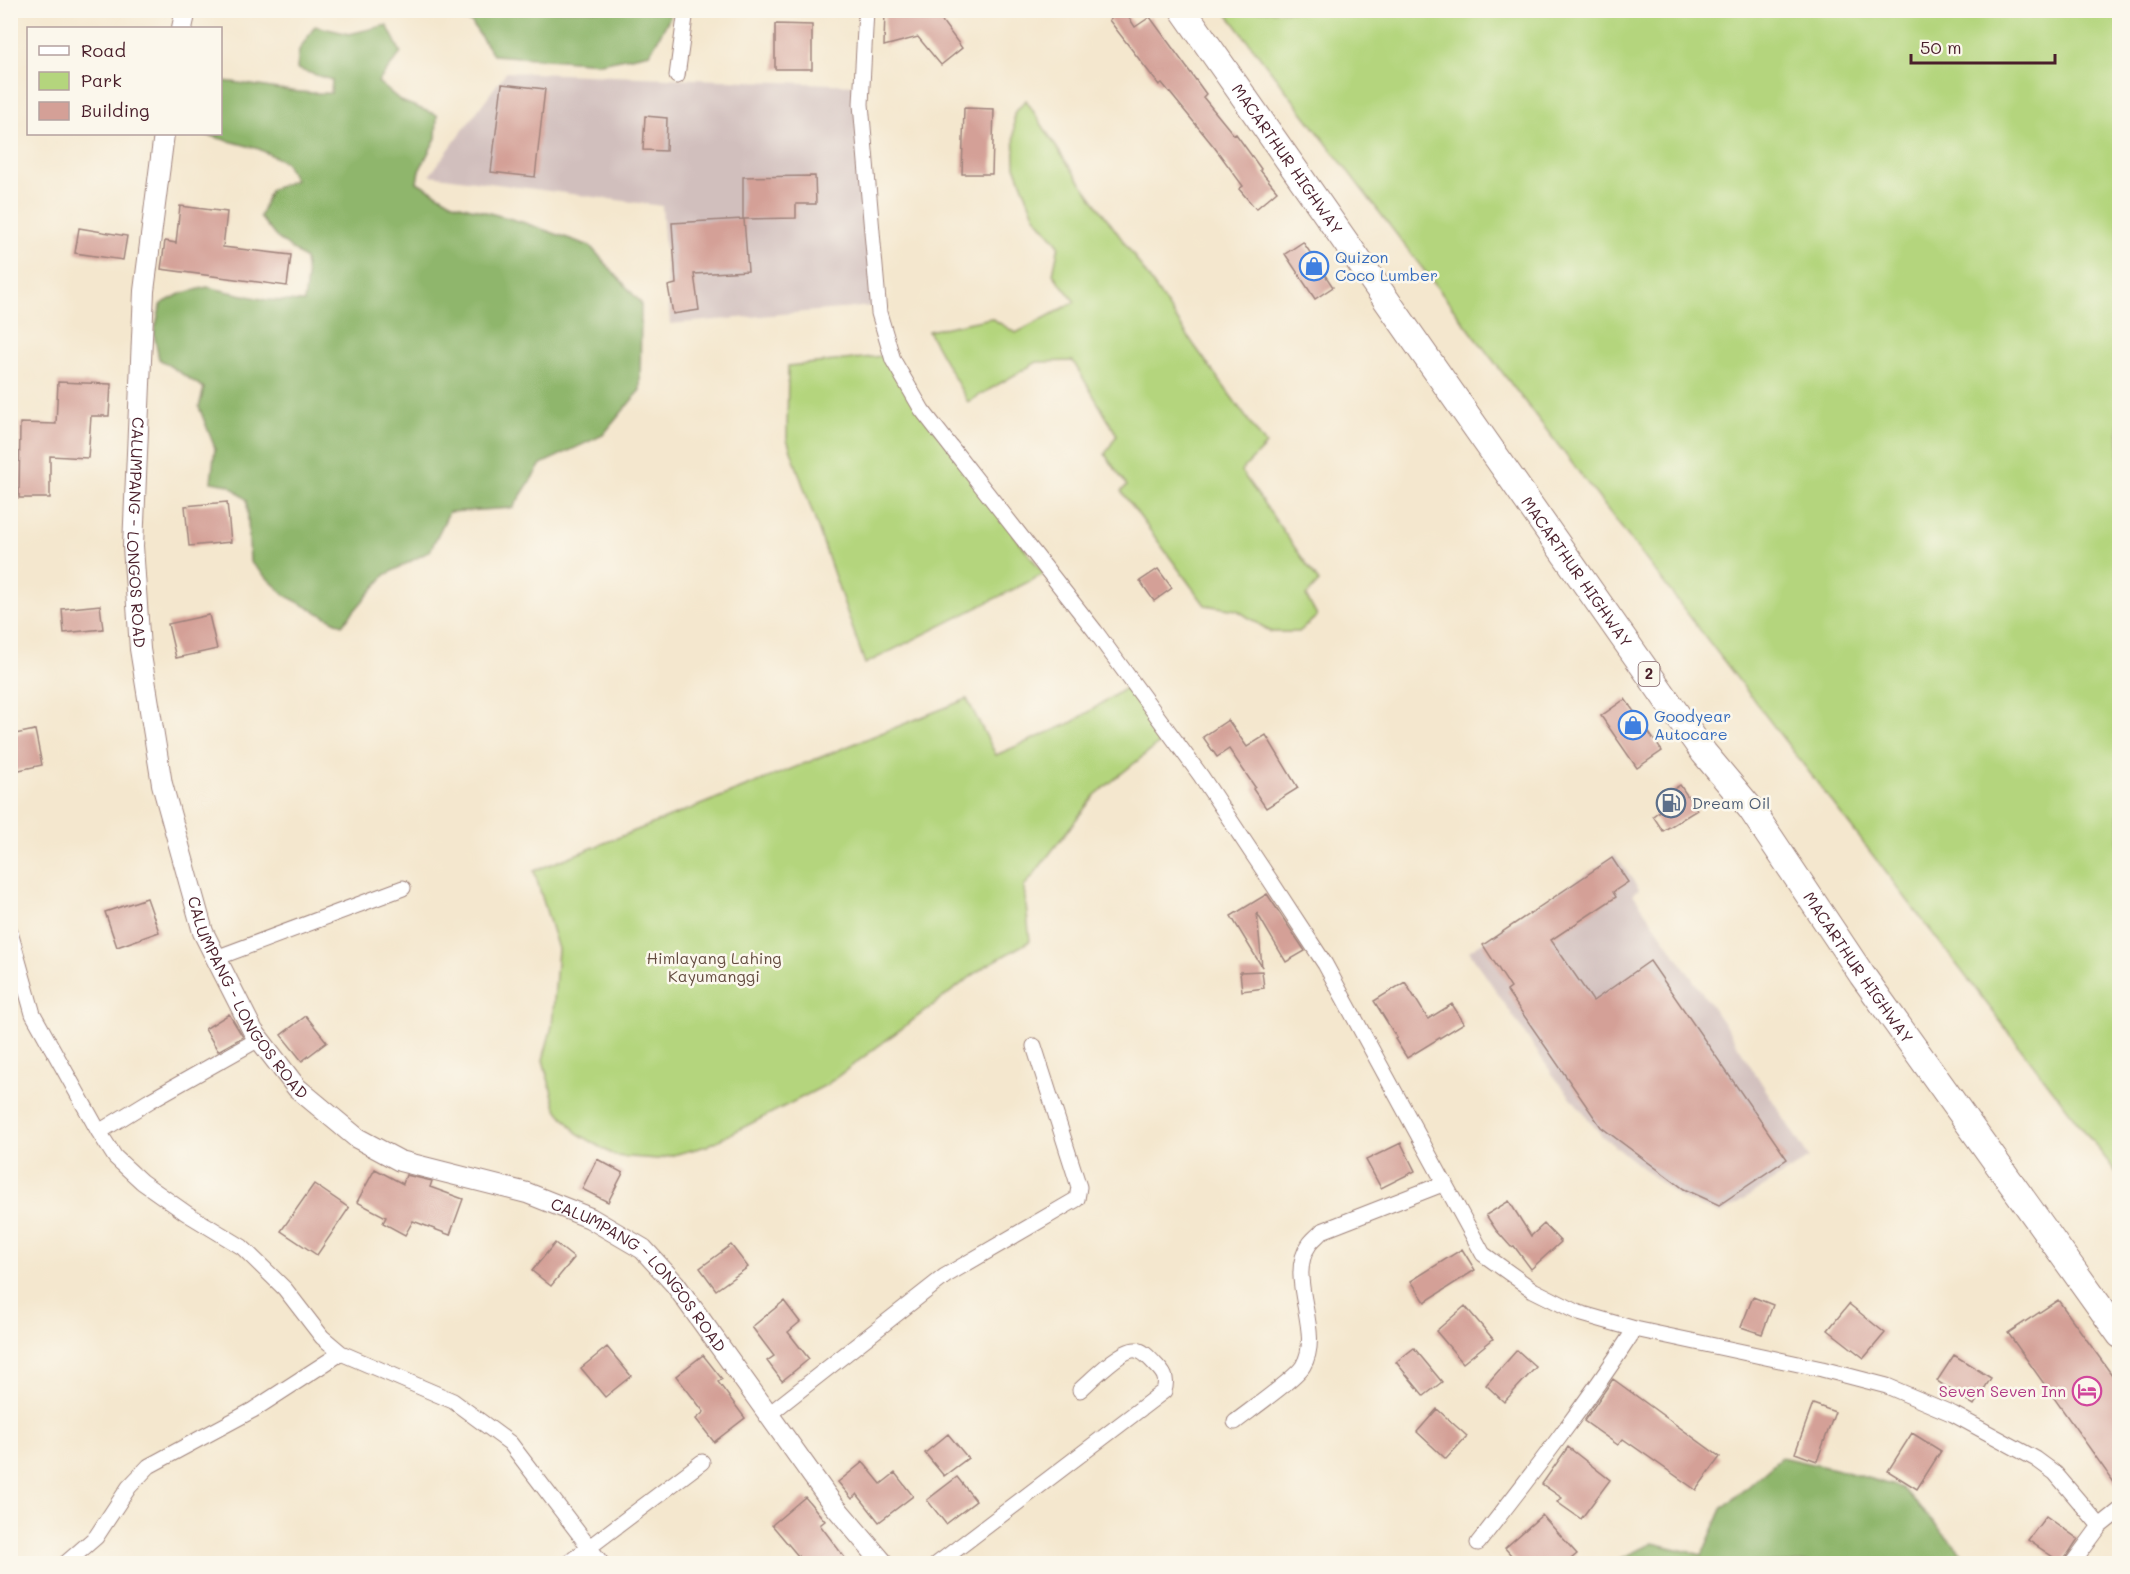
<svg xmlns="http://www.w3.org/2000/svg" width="2130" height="1574" font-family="Mali,sans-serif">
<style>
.industrial{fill:#d1bfbd}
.green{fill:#b4d57d;stroke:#7f7a54;stroke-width:1.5}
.forest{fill:#8fb66c;stroke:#6c6a4c;stroke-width:1.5}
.building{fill:#d4a097}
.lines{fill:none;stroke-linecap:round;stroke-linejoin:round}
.minor-casing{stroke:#9f837c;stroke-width:17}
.tertiary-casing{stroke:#9f837c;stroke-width:22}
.trunk-casing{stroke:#9f837c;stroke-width:28}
.minor{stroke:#fff;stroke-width:15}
.tertiary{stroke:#fff;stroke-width:20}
.trunk{stroke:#fff;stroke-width:26}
.labels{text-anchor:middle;stroke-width:5;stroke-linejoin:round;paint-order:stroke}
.shield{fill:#fbf7ec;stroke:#7f6065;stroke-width:1.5}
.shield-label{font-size:15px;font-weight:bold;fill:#4a1f2b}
.street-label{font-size:16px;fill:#4a1f2b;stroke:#fbf7ec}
.shop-label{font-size:16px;fill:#366cbe;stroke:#fbf7ec;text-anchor:start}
.service-label{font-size:16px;fill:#4e5e75;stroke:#fbf7ec;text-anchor:start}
.park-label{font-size:16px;fill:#644c40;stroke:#fbf7ec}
.hotel-label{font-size:16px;fill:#b23c85;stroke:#fbf7ec;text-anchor:end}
</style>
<rect width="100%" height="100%" fill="#fbf7ec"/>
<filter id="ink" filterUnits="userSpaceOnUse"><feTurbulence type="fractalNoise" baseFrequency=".0167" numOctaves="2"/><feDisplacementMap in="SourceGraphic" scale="12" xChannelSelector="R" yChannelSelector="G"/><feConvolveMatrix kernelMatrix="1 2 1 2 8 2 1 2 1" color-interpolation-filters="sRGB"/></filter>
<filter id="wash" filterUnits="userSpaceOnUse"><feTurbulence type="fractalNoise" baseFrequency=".008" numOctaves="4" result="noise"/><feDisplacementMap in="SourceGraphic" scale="24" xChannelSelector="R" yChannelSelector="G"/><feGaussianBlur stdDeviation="1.35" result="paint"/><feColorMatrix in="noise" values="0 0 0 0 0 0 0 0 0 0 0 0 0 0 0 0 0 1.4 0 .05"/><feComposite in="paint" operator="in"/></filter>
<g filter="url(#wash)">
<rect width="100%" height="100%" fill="#f4e7ce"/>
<path class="industrial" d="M506,72L858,85L873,306L670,324L662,206L430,175Z
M1615,855L1639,889L1633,894L1726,1027L1809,1158L1721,1214L1680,1198L1602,1136L1553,1075L1469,951Z"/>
<path class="green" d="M1225,11H2119V1176Z
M1026,100L1064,159L1129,249L1194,345L1266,445L1241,471L1319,582L1306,596L1317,616L1299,632H1271L1237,610L1205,605L1121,491L1127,486L1105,454L1117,435L1073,361L1037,362L968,402L928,331L991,318L1016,333L1075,302L1053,274L1059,245L1034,215L1015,166L1014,113Z
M882,356L956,458L1044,574L865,664L787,439L788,366Z
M1127,687L1163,740L1095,795L1024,887L1030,941L984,967L826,1085L707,1146L658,1159L615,1156L577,1133L556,1108L543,1060L552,1026L558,949L534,871L967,699L996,755L1073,722Z"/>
<path class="forest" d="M666,10L670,17L650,53L601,63L493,55L471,22L447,16L434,11Z
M387,25L401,53L378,82L401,101L437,115L436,138L419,171L417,182L453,203L522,222L590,246L641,303L640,390L603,435L541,464L513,508L449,512L430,551L385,575L342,625L286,596L250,562L247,500L229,485L211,482L215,448L199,407L204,388L159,359L154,334L161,304L180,294L207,287L266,300L304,302L307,278L305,259L276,237L260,217L270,190L295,180L285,162L259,149L203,134H220L221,81C258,84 295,95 331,93L332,80L297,69L299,50L315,26L349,34Z
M1781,1457L1839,1470L1902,1488L1971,1563H1612L1653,1543L1702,1555L1722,1509Z"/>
<g id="blocks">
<path class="building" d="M885,10H934L962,48L941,65L918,37L884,46Z
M1120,10H1124L1135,27L1150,17L1206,94L1203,97L1234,135L1236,134L1261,169L1260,170L1277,191L1256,209L1239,189L1243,186L1215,148L1162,83L1159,85L1109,20Z
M775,24L812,25V69H775Z
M502,84L545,89L535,177L491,172Z
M964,108L994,109L992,174H962Z
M645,116L667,118L666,151L643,150Z
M815,176L816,204H796V218L744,219L748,271L694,274L699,310L673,314L668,286L676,284L672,223L743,219V177Z
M180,206L227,212L223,247L291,255L287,286L161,269L165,241L176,243Z
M79,228L127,236L123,260L75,253Z
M1303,242L1333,287L1315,299L1285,254Z
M58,382L111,384L109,416H91L88,458L50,456V498H19L20,423L56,424Z
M227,502L231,542L189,546L185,506Z
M1158,569L1172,588L1154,601L1140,581Z
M100,605L103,629L64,633L62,609Z
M209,615L217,649L176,658L168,624Z
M1625,699L1662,751L1637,768L1601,716Z
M1228,720L1247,747L1266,735L1298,788L1266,808L1253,789L1255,787L1229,749L1217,757L1203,737Z
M35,730L42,765L10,772V735Z
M1680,785L1697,810L1663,831L1653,816L1670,803L1665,795Z
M1612,858L1628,882L1613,892L1616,897L1551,940L1593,1001L1650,961L1787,1159L1719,1205L1684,1189L1601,1127L1507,991L1511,988L1483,945Z
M1267,894L1305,951L1286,962L1257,913L1262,967L1231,916Z
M147,898L159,932L117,947L105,912Z
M1262,971L1264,988L1242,991L1240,972Z
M1405,982L1428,1019L1452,1004L1464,1023L1407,1058L1395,1039L1397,1038L1374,1001Z
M229,1014L243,1037L218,1051L205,1029Z
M306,1016L327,1042L302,1061L281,1035Z
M1401,1143L1415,1171L1381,1188L1366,1160Z
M597,1159L623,1173L608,1202L582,1189Z
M375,1169L403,1184L406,1175L432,1181L430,1187L463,1199L450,1235L413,1221L405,1235L383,1223L386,1217L357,1202Z
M314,1184L349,1208L317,1255L281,1231Z
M1509,1201L1531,1236L1544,1224L1561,1242L1531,1269L1514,1246L1511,1247L1496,1230L1486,1215Z
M555,1243L574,1258L551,1286L532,1271Z
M731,1245L748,1267L716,1290L700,1268Z
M1462,1249L1475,1270L1425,1302L1411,1281Z
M1753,1297L1773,1305L1762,1334L1741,1327Z
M2058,1300L2120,1386V1491L2008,1333Z
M784,1301L800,1322L788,1332L809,1359L782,1381L767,1361L774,1356L752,1327Z
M1849,1304L1885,1333L1864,1358L1828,1330Z
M1465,1306L1493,1339L1463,1363L1436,1331Z
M607,1347L631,1376L605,1397L581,1368Z
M1414,1348L1442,1382L1424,1396L1396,1362Z
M1517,1350L1536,1367L1504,1402L1486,1385Z
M703,1355L722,1379L718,1382L745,1418L714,1442L696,1419L704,1412L676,1376Z
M1954,1355L1991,1378L1974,1405L1937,1381Z
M1613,1379L1720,1457L1696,1490L1623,1439L1618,1445L1584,1421Z
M1813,1404L1835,1412L1817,1461L1795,1453Z
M1437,1409L1467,1436L1446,1459L1417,1432Z
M1912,1433L1941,1451L1917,1489L1888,1471Z
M948,1434L968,1458L944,1476L925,1453Z
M1568,1447L1610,1480L1581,1519L1557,1502L1562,1498L1542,1484Z
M863,1462L881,1484L895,1473L913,1496L879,1522L857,1494L852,1499L838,1482Z
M957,1477L976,1501L946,1524L927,1500Z
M805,1497L825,1521L820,1525L845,1558L837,1563H804L772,1525Z
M1542,1515L1577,1554L1566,1563H1518L1505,1548Z
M2046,1516L2078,1539L2062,1563L2028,1540Z"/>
</g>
</g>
<g filter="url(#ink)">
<use href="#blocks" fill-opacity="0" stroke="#9f837c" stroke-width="1.5"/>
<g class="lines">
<g class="minor-casing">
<path id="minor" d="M866,10L861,104L879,313L893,360L922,410L1095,631L1201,776L1270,880L1325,964L1483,1254L1533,1290L1579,1313L1635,1329L1822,1369L1887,1386L1953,1414L2036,1459L2055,1473L2100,1526
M677,76L686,10
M10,932L33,1014L99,1132L115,1157L142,1182L186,1213L242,1247L285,1289L322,1337L341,1353L453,1401L510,1443L602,1564
M216,958L403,888
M99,1132L151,1100L259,1039
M768,1415L945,1276L1077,1199L1079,1187L1034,1046
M1235,1422C1249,1411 1296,1378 1303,1366C1324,1331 1285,1278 1309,1245C1312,1240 1318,1236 1322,1231L1445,1183
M1478,1543C1533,1473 1587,1403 1635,1329
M65,1564L96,1537L129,1487L149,1466L253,1410L341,1353
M567,1564L702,1462
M937,1564L1164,1391C1168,1378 1164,1373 1154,1363C1149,1358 1144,1351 1136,1350C1123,1348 1090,1381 1080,1390
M2072,1564L2100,1526L2120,1510"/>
</g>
<g class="tertiary-casing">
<g id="tertiary">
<path d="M182,28L186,10"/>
<path id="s1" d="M164,134L144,291L133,546L140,649L162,784L203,932L216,958L253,1031L297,1088L357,1138L400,1161L527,1193L590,1218L643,1249L675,1284L832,1503L884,1564"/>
</g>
</g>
<g class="trunk-casing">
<g id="trunk">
<path id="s2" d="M1183,10L1704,753L1751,809L1862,975L2120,1335"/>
</g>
</g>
<use href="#minor" class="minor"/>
<use href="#tertiary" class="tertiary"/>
<use href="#trunk" class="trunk"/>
</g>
</g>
<defs>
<g id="shop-ring" transform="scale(1.5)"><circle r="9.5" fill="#fbf7ec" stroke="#3f7fe0" stroke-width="1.5"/><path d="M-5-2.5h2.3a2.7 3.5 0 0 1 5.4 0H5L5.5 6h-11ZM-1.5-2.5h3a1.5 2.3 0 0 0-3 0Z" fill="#3f7fe0"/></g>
<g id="fuel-ring" transform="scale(1.5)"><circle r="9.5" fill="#fbf7ec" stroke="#5c6f8a" stroke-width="1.5"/><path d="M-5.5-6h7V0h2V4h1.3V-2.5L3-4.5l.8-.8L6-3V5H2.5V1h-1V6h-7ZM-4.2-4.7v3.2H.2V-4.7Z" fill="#5c6f8a"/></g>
<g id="hotel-ring" transform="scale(1.5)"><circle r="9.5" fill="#fbf7ec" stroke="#d1479c" stroke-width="1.5"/><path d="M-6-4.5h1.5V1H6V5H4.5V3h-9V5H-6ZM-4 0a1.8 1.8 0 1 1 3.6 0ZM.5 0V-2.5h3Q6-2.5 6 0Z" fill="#d1479c"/></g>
</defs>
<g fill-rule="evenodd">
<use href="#shop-ring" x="1314" y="266"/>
<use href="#shop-ring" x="1633" y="725"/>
<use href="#fuel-ring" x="1671" y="803"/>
<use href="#hotel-ring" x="2087" y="1391"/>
</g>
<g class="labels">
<rect class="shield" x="1638.5" y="662" width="21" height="24" rx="4.5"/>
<g class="shield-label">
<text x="1649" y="679">2</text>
</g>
<g class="street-label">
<text dy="6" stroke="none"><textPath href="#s2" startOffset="182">MACARTHUR HIGHWAY</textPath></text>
<text dy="6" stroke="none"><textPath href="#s1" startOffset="400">CALUMPANG - LONGOS ROAD</textPath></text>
<text dy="6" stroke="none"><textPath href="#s2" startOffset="686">MACARTHUR HIGHWAY</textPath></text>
<text dy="6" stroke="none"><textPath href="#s2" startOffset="1172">MACARTHUR HIGHWAY</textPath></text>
<text dy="6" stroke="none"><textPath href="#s1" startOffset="886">CALUMPANG - LONGOS ROAD</textPath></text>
<text dy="6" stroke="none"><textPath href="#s1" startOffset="1390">CALUMPANG - LONGOS ROAD</textPath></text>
</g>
<g class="shop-label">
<text x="1335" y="263">Quizon<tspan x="1335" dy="18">Coco Lumber</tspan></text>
<text x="1654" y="722">Goodyear<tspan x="1654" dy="18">Autocare</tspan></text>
</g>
<g class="service-label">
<text x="1692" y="809">Dream Oil</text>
</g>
<g class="park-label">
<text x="714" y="964">Himlayang Lahing<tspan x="714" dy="18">Kayumanggi</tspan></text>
</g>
<g class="hotel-label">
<text x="2066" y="1397">Seven Seven Inn</text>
</g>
</g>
<rect width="2130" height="1574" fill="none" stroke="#fbf7ec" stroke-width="36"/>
<rect x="27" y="27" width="195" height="108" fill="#fbf7ec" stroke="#b4a19f" stroke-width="1.5"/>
<rect x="39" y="46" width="30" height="9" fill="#ffffff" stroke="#b4a19f" stroke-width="1.5"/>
<text x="81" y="57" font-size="18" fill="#4a1f2b">Road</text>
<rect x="39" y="72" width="30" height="18" fill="#b4d57d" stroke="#b4a19f" stroke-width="1.5"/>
<text x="81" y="87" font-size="18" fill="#4a1f2b">Park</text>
<rect x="39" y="102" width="30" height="18" fill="#d4a097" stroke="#b4a19f" stroke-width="1.5"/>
<text x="81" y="117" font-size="18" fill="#4a1f2b">Building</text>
<path d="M1911 54v9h144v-9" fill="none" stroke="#4a1f2b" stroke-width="3"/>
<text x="1920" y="54" font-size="18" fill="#4a1f2b" stroke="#fbf7ec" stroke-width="4.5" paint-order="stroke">50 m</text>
</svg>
